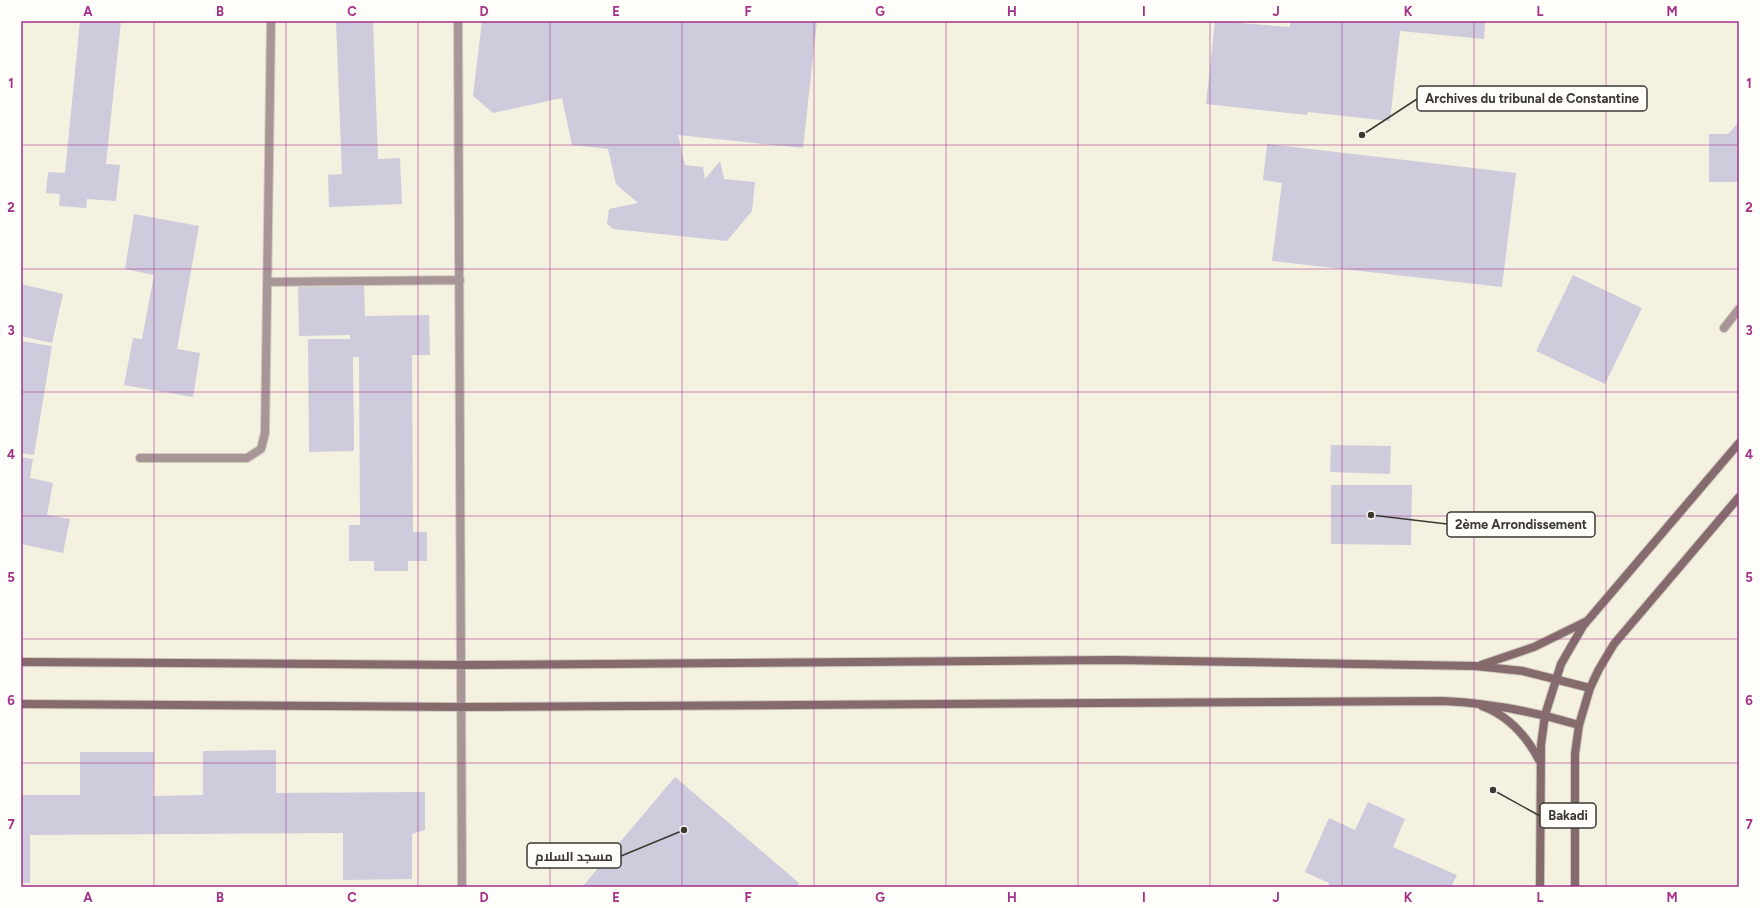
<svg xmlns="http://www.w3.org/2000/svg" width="1760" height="908" font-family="Figtree,Cairo,sans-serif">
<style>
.building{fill:#cdcbdc}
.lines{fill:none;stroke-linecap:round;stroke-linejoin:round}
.service-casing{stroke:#d0ccbd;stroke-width:10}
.minor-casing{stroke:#d0ccbd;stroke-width:10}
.secondary-casing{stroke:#d0ccbd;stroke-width:10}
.service{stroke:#a89598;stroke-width:8}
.minor{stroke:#a89598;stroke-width:8}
.secondary{stroke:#856a6e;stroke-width:8}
.grid{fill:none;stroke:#a32f89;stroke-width:1;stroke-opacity:0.55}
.leader{fill:none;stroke:#3b3932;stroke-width:1.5}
.callout-dot{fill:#3b3932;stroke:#fffefb;stroke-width:1.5}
.callout{fill:#fffefb;stroke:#3b3932;stroke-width:1.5}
.callout-label{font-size:13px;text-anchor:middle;font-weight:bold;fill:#3b3932}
.neatline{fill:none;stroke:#a32f89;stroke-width:1.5}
.grid-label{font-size:13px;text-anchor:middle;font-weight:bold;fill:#a32f89}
</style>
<rect width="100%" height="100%" fill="#f5f1e0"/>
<path class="building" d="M80,21H121L106,164L120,165L116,201L87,199L86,208L59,206L60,194L46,193L48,172L65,173Z
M336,21H373L378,159L400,158L402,204L329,207L328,175L342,174Z
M482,21H817L803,148L678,135L685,165L703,167L705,179L720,161L724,179L755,182L752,211L727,241L613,229L607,224L609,209L638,203L616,184L608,149L572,145L562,98L493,113L473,96Z
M1215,21L1290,27V21H1485L1484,39L1400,31L1390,121L1308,112L1307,115L1206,104Z
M1739,122V182H1709V134H1728Z
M1267,144L1516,173L1502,287L1272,261L1282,183L1263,180Z
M134,214L199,226L177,349L200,353L193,397L124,385L133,338L142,339L154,275L125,269Z
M1573,275L1642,308L1605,384L1536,351Z
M21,284L63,294L52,343L21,336Z
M364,286L365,316L429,315L430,355H412L413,532H427V561H408V571H374V561H349V525H360L359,357H353L354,451L309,452L308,339H350V335L299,336L298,287Z
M21,341L52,346L34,455L21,453Z
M1331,445L1391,446L1390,474L1330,472Z
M21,457L33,459L30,478L53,483L47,515L70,519L63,553L21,544Z
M1331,485H1412L1411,545L1331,544Z
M276,750V793L425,792V830L412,834V879L343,880V833L30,835V883H21V795H80V752H154L153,796L203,795V751Z
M675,777L799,883L796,887H582Z
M1368,802L1405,819L1393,847L1457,875L1451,887H1328L1329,883L1305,872L1329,818L1355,830Z"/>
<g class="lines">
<g class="service-casing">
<path id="service" d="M1724,328L1739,309"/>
</g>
<g class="minor-casing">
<path id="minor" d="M458,21L462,887
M268,282L460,280
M140,458H247L261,449L265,433L271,21"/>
</g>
<g class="secondary-casing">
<path id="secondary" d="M21,662L462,665L1115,660L1475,666L1523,671L1590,688
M1481,665L1534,647L1587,621
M21,704L462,707L1443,701C1491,703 1532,711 1579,725
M1482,706C1509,716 1526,735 1539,760
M1540,887L1541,745L1545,715L1561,664L1583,626L1739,443
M1575,887V754L1579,725L1590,688L1599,669L1614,644L1739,497"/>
</g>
<use href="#service" class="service"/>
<use href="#minor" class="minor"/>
<use href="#secondary" class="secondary"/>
</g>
<path class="grid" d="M154,21V887M286,21V887M418,21V887M550,21V887M682,21V887M814,21V887M946,21V887M1078,21V887M1210,21V887M1342,21V887M1474,21V887M1606,21V887M21,145H1739M21,269H1739M21,392H1739M21,516H1739M21,639H1739M21,763H1739"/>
<path class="leader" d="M1362 135L1417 99M1371 515L1447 524M1493 790L1540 816M684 830L621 856"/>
<g class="callout-dot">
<circle cx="1362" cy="135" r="4"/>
<circle cx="1371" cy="515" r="4"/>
<circle cx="1493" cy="790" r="4"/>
<circle cx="684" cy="830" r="4"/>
</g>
<g class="callout">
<rect x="1417" y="86" width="230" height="25" rx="4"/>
<rect x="1447" y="512" width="148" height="25" rx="4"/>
<rect x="1540" y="803" width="56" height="25" rx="4"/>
<rect x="527" y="843" width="94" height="25" rx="4"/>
</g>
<g class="callout-label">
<text x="1532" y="103">Archives du tribunal de Constantine</text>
<text x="1521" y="529">2ème Arrondissement</text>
<text x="1568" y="820">Bakadi</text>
<text x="574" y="861">مسجد السلام</text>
</g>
<rect width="1760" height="908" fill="none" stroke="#fffefb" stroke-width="44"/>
<rect x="22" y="22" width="1716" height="864" class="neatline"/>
<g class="grid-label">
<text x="88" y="16">A</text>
<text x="220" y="16">B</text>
<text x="352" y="16">C</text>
<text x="484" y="16">D</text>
<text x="616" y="16">E</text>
<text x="748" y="16">F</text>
<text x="880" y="16">G</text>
<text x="1012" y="16">H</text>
<text x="1144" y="16">I</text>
<text x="1276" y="16">J</text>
<text x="1408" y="16">K</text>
<text x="1540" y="16">L</text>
<text x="1672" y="16">M</text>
<text x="11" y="88">1</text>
<text x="1749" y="88">1</text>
<text x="11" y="212">2</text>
<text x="1749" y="212">2</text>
<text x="11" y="335">3</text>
<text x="1749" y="335">3</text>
<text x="11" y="459">4</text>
<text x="1749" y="459">4</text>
<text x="11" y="582">5</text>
<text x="1749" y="582">5</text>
<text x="11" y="705">6</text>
<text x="1749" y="705">6</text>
<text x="11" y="829">7</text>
<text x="1749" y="829">7</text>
<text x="88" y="902">A</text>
<text x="220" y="902">B</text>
<text x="352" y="902">C</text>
<text x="484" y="902">D</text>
<text x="616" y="902">E</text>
<text x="748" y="902">F</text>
<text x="880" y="902">G</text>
<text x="1012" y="902">H</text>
<text x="1144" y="902">I</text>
<text x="1276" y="902">J</text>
<text x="1408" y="902">K</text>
<text x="1540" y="902">L</text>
<text x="1672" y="902">M</text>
</g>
</svg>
